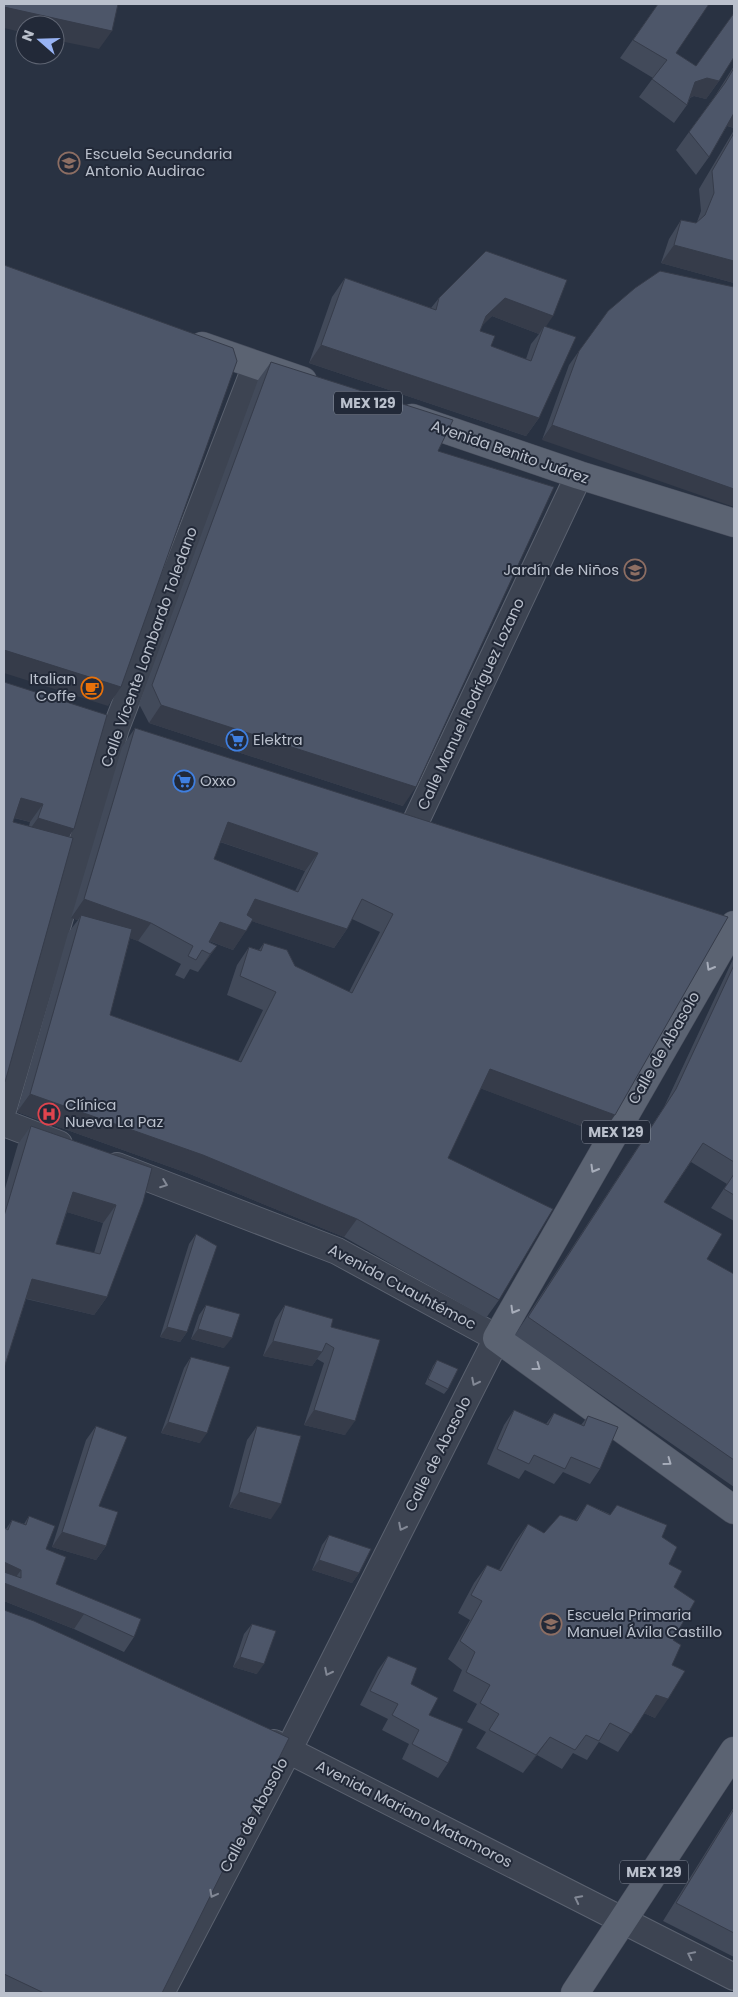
<svg xmlns="http://www.w3.org/2000/svg" width="738" height="1997" font-family="Poppins,sans-serif">
<style>
.lines{fill:none;stroke-linecap:round;stroke-linejoin:round}
.street-casing{stroke:#5b6270;stroke-width:28}
.primary-casing{stroke:#474d5c;stroke-width:29}
.street{stroke:#3d4452;stroke-width:26}
.primary{stroke:#5b6372;stroke-width:28}
.wall{fill:#424a5a;fill-rule:evenodd}
.shaded-wall{fill:#363c4a}
.building{fill:#4d5669;stroke:#363c4a;fill-rule:evenodd}
.oneway{stroke:#a7adba}
.oneway2{stroke:#828895}
.labels{text-anchor:middle;stroke-width:4;stroke-linejoin:round;paint-order:stroke}
.shield{fill:#222938;stroke:#8c93a0;stroke-width:1}
.shield-label{font-size:14px;font-weight:bold;fill:#bac0cc}
.poi-label{font-size:15px;fill:#bac0cc;stroke:#222938;text-anchor:start}
.street-label{font-size:15px;fill:#bac0cc;stroke:#222938}
</style>
<rect width="100%" height="100%" fill="#293242"/>
<g class="lines">
<g class="street-casing">
<path id="street" d="M415,823L579,475
M4,1107L116,728L256,365
M4,1123L59,1144
M117,1166L337,1251L497,1338L289,1749L161,1993
M274,1743L734,1977"/>
</g>
<g class="primary-casing">
<path id="primary" d="M202,346L303,381
M412,418L579,475L734,523
M734,925L497,1338L734,1510
M575,1993L734,1751"/>
</g>
<use href="#street" class="street"/>
<use href="#primary" class="primary"/>
</g>
<path class="wall" d="M658,4L676,53L719,81L706,99L694,96L690,98L687,105L674,123L639,97L653,78L620,58Z
M734,66V128L727,126L709,157L696,175L676,150L715,96Z
M734,130V283L661,263L669,239L681,220L696,223L697,222L701,211L699,189Z
M660,271L542,440L569,365L579,351Z
M345,278L431,308L439,298L546,327L539,418L526,436L309,363L332,297ZM492,316L539,334L531,344L526,359L491,346L480,331L482,325Z
M271,362L438,451L403,806L149,723L139,704L258,380Z
M4,682L69,836L5,1082L4,1083ZM14,818L30,822L29,826L13,822Z
M135,728L728,917L602,1134L480,1088L448,1158L499,1300L486,1318L344,1237L190,1174L17,1112L68,933L78,920L71,918L122,747ZM220,842L305,871L295,891L214,859ZM352,919L380,932L349,992L295,966L264,943L259,950L249,947L237,965L227,995L263,1010L238,1061L110,1015L130,938L138,941L181,964L175,975L184,979L190,969L198,972L217,946L209,942V941L233,950L252,921L334,948L347,929Z
M734,957V1221L711,1208L727,1184L691,1162L664,1202L707,1259L734,1274V1487L515,1335L664,1107Z
M31,1126L152,1168L107,1297L94,1315L26,1299L4,1368V1192L18,1144ZM67,1212L103,1223L94,1253L56,1244Z
M196,1234L187,1332L180,1342L160,1337L189,1244Z
M206,1305L224,1348L191,1339L199,1315Z
M285,1305L331,1327L380,1340L345,1435L304,1425L324,1363L317,1359L312,1366L263,1356L275,1320Z
M191,1357L200,1443L161,1433L184,1368Z
M437,1360L448,1389L444,1394L425,1384L433,1366Z
M514,1410L546,1424L554,1413L581,1425L588,1416L600,1469L590,1484L563,1472L554,1484L525,1470L519,1479L487,1464L504,1425Z
M96,1426L99,1506L106,1546L96,1560L52,1547L86,1440Z
M257,1426L271,1519L229,1507L247,1440Z
M587,1504L662,1537L669,1564L674,1587L672,1665L655,1718L644,1713L618,1752L599,1742L587,1760L573,1753L562,1769L537,1755L523,1773L476,1748L486,1732L467,1722L477,1704L453,1691L462,1670L448,1659L470,1620L458,1613L474,1583L487,1565L499,1570L515,1542L528,1524L544,1533L576,1520Z
M29,1516L46,1549L56,1584L134,1637L124,1652L74,1629L4,1601V1528L6,1529L12,1520L24,1524Z
M329,1535L359,1573L352,1583L312,1570L322,1545Z
M4,1610L162,1993H4Z
M252,1624L257,1674L233,1667L244,1634Z
M388,1656L411,1684L429,1715L448,1763L438,1778L402,1759L409,1744L382,1730L388,1719L360,1705L378,1670Z
M734,1807V1957L663,1921Z"/>
<path class="shaded-wall" d="M4,7L112,31L99,49L55,40V25H25V33L4,28Z
M707,78L719,81L706,99L694,96L683,100L695,82Z
M734,112V128L725,125Z
M674,245L734,261V283L661,263Z
M505,298L553,316L541,334L544,326L539,334L492,316L473,335L486,316Z
M321,345L539,418L526,436L309,363Z
M552,425L734,489V507L542,440Z
M4,650L121,687L108,706L4,673Z
M161,705L416,787L403,806L149,723Z
M21,798L43,804L30,822L8,816Z
M38,818L74,829L61,848L25,836Z
M228,822L318,853L305,871L215,840Z
M84,899L151,923L138,941L80,921L81,915L78,920L71,918Z
M255,899L347,929L334,948L242,918Z
M220,922L246,931L233,950L207,940Z
M217,946L204,964L198,972L210,954Z
M490,1069L615,1115L602,1134L477,1087Z
M30,1094L203,1155L357,1219L344,1237L190,1174L17,1112Z
M73,1192L116,1205L103,1223L60,1210Z
M32,1279L107,1297L94,1315L20,1297Z
M167,1327L187,1332L180,1342L160,1337Z
M198,1329L232,1338L224,1348L191,1339Z
M273,1341L322,1352L312,1366L263,1356Z
M314,1410L355,1421L345,1435L304,1425Z
M168,1422L207,1433L200,1443L161,1433Z
M239,1492L281,1504L271,1519L229,1507Z
M62,1532L106,1546L96,1560L52,1547Z
M319,1560L359,1573L352,1583L312,1570Z
M4,1562L21,1570L11,1584L4,1581Z
M4,1583L84,1614L74,1629L4,1601Z
M240,1657L264,1664L257,1674L233,1667Z
M656,1695L668,1699L655,1718L644,1713Z
M550,1737L537,1755L523,1773L536,1755Z"/>
<path class="building" d="M4,4H118L112,31L4,7Z
M658,4H709L676,53L696,66L734,13V57L719,81L707,78L695,82L687,105L652,79L667,60L633,40Z
M734,68V113L709,157L689,132L725,83Z
M734,133V261L674,245L681,220L696,223L705,215L714,193L712,171Z
M486,251L567,280L553,316L505,298L486,316L480,331L495,336L491,346L531,361L544,326L576,337L539,418L321,345L345,278L436,310L439,298Z
M4,265L233,348L237,361L121,687L4,650Z
M660,271L734,287V489L552,425L579,351L608,311L635,288Z
M271,362L453,420L438,451L554,487L416,787L161,705L152,685Z
M4,682L107,715L74,829L38,818L43,804L21,798L13,822L73,838L5,1082L4,1081Z
M135,728L728,917L615,1115L490,1069L448,1158L553,1209L499,1300L357,1219L203,1155L30,1094L81,915L132,929L110,1015L241,1062L276,992L240,976L249,947L261,951L264,943L287,950L295,966L352,993L393,914L362,899L347,929L255,899L247,915L253,919L246,931L220,922L209,942L217,946L210,954L202,950L196,960L188,956L193,946L151,923L84,899ZM228,822L318,853L298,892L214,859Z
M734,965V1162L703,1143L664,1202L722,1234L707,1259L734,1274V1460L528,1317L676,1089Z
M31,1126L152,1168L143,1202L107,1297L32,1279L4,1368V1216ZM73,1192L116,1205L100,1254L56,1244Z
M734,1174V1195L724,1189Z
M196,1234L217,1246L187,1332L167,1327Z
M206,1305L240,1314L232,1338L198,1329Z
M285,1305L333,1319L331,1327L380,1340L355,1421L314,1410L334,1348L326,1343L322,1352L273,1341Z
M191,1357L230,1367L207,1433L168,1422Z
M437,1360L458,1369L448,1389L428,1379Z
M514,1410L548,1425L554,1413L584,1426L588,1416L618,1427L600,1469L571,1457L565,1469L534,1455L529,1464L497,1449Z
M96,1426L127,1437L99,1506L118,1512L106,1546L62,1532Z
M257,1426L301,1436L281,1504L239,1492Z
M587,1504L610,1515L617,1505L667,1525L662,1537L677,1547L669,1564L682,1571L674,1587L695,1601L673,1640L681,1645L672,1665L685,1671L668,1699L656,1695L631,1734L610,1723L599,1741L586,1735L575,1750L550,1737L536,1755L489,1730L499,1714L480,1703L490,1685L466,1672L475,1652L460,1641L482,1601L471,1595L487,1565L501,1571L528,1524L544,1533L560,1515L577,1521Z
M29,1516L55,1526L46,1549L66,1557L56,1584L141,1619L134,1637L84,1614L4,1583V1572L21,1578V1570L4,1562V1528L8,1530L12,1520L26,1525Z
M329,1535L371,1549L359,1573L319,1560Z
M4,1610L34,1621L289,1738L162,1993H44L4,1974Z
M252,1624L276,1631L264,1664L240,1657Z
M388,1656L417,1668L411,1684L438,1698L429,1715L463,1729L448,1763L412,1744L419,1730L392,1715L398,1704L370,1691Z
M734,1809V1933L676,1903Z"/>
<defs><path id="oneway-chevron" d="M-2-3.5L2.5 0L-2 3.5" fill="none" stroke-width="1.6" stroke-linecap="round" stroke-linejoin="round" transform="scale(1.25)"/></defs>
<g class="oneway">
<use href="#oneway-chevron" transform="translate(710 967) rotate(120)"/>
<use href="#oneway-chevron" transform="translate(594 1169) rotate(120)"/>
<use href="#oneway-chevron" transform="translate(514 1310) rotate(120)"/>
<use href="#oneway-chevron" transform="translate(537 1367) rotate(36)"/>
<use href="#oneway-chevron" transform="translate(668 1462) rotate(36)"/>
</g>
<g class="oneway2">
<use href="#oneway-chevron" transform="translate(164 1184) rotate(21)"/>
<use href="#oneway-chevron" transform="translate(475 1382) rotate(117)"/>
<use href="#oneway-chevron" transform="translate(402 1527) rotate(117)"/>
<use href="#oneway-chevron" transform="translate(328 1672) rotate(117)"/>
<use href="#oneway-chevron" transform="translate(213 1894) rotate(118)"/>
<use href="#oneway-chevron" transform="translate(578 1899) rotate(-153)"/>
<use href="#oneway-chevron" transform="translate(691 1955) rotate(-154)"/>
</g>
<defs>
<g id="school-ring" transform="scale(1.125)"><circle r="9.5" fill="#222938" stroke="#8d6e63" stroke-width="1.5"/><path d="M0-5L7-2L0 1L-7-2ZM-4 1L0 2.5L4 1V4Q0 6-4 4Z" fill="#8d6e63"/></g>
<g id="cafe-ring" transform="scale(1.125)"><circle r="9.5" fill="#222938" stroke="#e8710a" stroke-width="1.5"/><path d="M-5.5-4.5H6V0H3Q3 3.5 0 3.5H-2.5Q-5.5 3.5-5.5 0ZM3-3.2v2h1.7v-2ZM-6 4.5H4V6H-6Z" fill="#e8710a"/></g>
<g id="supermarket-ring" transform="scale(1.125)"><circle r="9.5" fill="#222938" stroke="#3f7fe0" stroke-width="1.5"/><path d="M-6-5.5h2.5l.6 2H6L4.5 2H-2.5L-4.4-4H-6ZM-1.5 3.2a1.3 1.3 0 1 0 .1 0ZM3 3.2a1.3 1.3 0 1 0 .1 0Z" fill="#3f7fe0"/></g>
<g id="hospital-ring" transform="scale(1.125)"><circle r="9.5" fill="#222938" stroke="#e0444e" stroke-width="1.5"/><path d="M-5-5h3v3.5h4V-5h3V5h-3V1.5h-4V5h-3Z" fill="#e0444e"/></g>
</defs>
<g fill-rule="evenodd">
<use href="#school-ring" x="69" y="163"/>
<use href="#school-ring" x="635" y="570"/>
<use href="#cafe-ring" x="92" y="688"/>
<use href="#supermarket-ring" x="237" y="740"/>
<use href="#supermarket-ring" x="184" y="781"/>
<use href="#hospital-ring" x="49" y="1114"/>
<use href="#school-ring" x="551" y="1624"/>
</g>
<g class="labels">
<g class="shield">
<rect x="334" y="391.5" width="68" height="23" rx="4"/>
<rect x="582" y="1120.5" width="68" height="23" rx="4"/>
<rect x="620" y="1860.5" width="68" height="23" rx="4"/>
</g>
<g class="shield-label">
<text x="368" y="408">MEX 129</text>
<text x="616" y="1137">MEX 129</text>
<text x="654" y="1877">MEX 129</text>
</g>
<g class="poi-label">
<text x="85" y="159">Escuela Secundaria<tspan x="85" dy="17">Antonio Audirac</tspan></text>
<text x="619" y="575" text-anchor="end">Jardín de Niños</text>
<text x="76" y="684" text-anchor="end">Italian<tspan x="76" dy="17">Coffe</tspan></text>
<text x="253" y="745">Elektra</text>
<text x="200" y="786">Oxxo</text>
<text x="65" y="1110">Clínica<tspan x="65" dy="17">Nueva La Paz</tspan></text>
<text x="567" y="1620">Escuela Primaria<tspan x="567" dy="17">Manuel Ávila Castillo</tspan></text>
</g>
<g class="street-label">
<text transform="translate(510 452) rotate(19)" y="5">Avenida Benito Juárez</text>
<text transform="translate(149 647) rotate(-70)" y="5">Calle Vicente Lombardo Toledano</text>
<text transform="translate(471 704) rotate(-65)" y="5">Calle Manuel Rodríguez Lozano</text>
<text transform="translate(664 1048) rotate(-60)" y="5">Calle de Abasolo</text>
<text transform="translate(402 1287) rotate(28)" y="5">Avenida Cuauhtémoc</text>
<text transform="translate(438 1454) rotate(-63)" y="5">Calle de Abasolo</text>
<text transform="translate(414 1814) rotate(27)" y="5">Avenida Mariano Matamoros</text>
<text transform="translate(254 1815) rotate(-62)" y="5">Calle de Abasolo</text>
</g>
</g>
<rect width="738" height="1997" fill="none" stroke="#bac0cc" stroke-width="10"/>
<g transform="translate(40 40) rotate(290)"><circle r="24" fill="#222938" stroke="#5f6573"/>
<path d="M0-4L9 19L0 12L-9 19Z" fill="#98b3f4"/>
<text y="-8" font-size="14" font-weight="bold" text-anchor="middle" fill="#bac0cc">N</text>
</g>
</svg>
